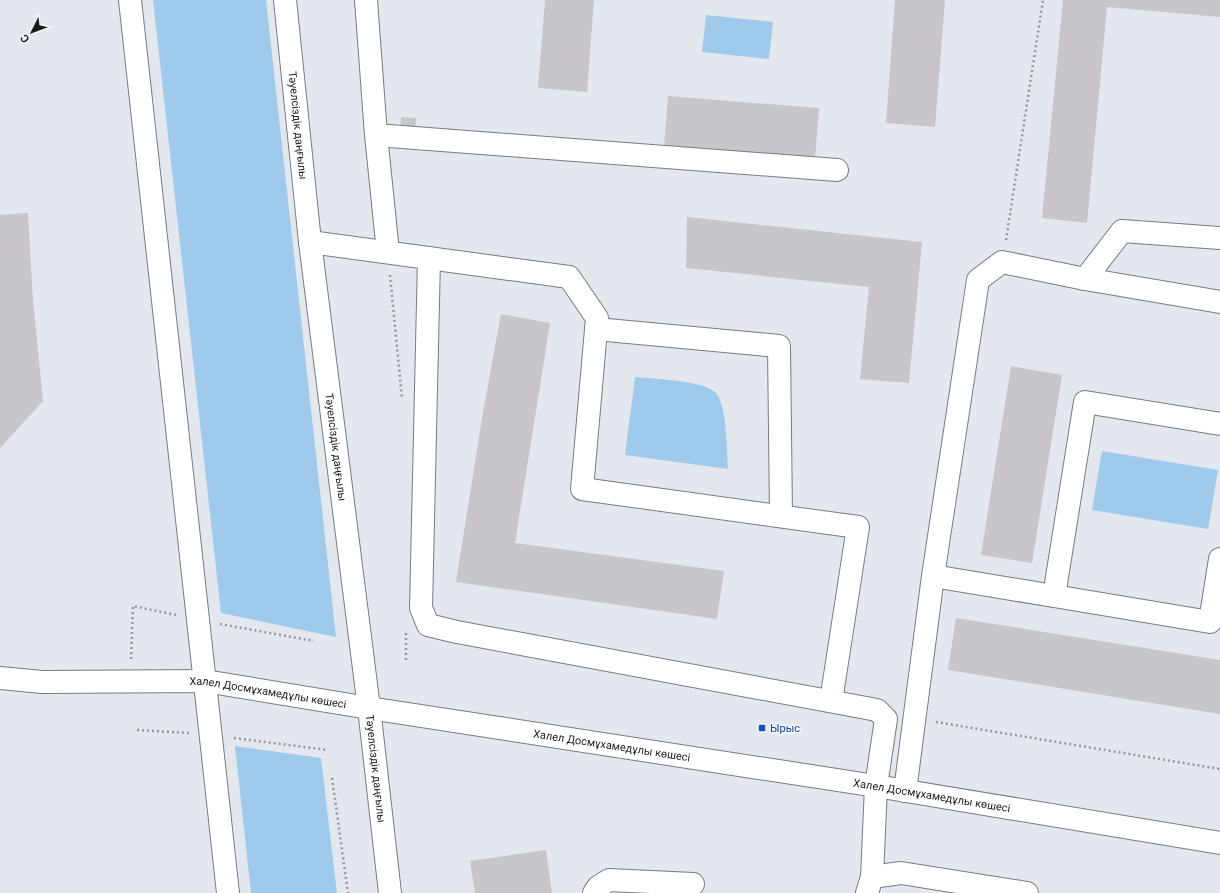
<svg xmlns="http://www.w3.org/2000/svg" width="1220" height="893" font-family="Roboto,sans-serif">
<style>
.green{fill:#9fcaeb}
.building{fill:#c8c5cb}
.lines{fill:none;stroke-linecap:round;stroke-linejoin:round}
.minor-casing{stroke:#767c80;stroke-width:24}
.path{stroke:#93979b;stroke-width:2.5;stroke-dasharray:2 3;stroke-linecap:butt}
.minor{stroke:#fff;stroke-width:22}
.transit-dot{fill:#1a4fb4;stroke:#eff5fa;stroke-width:1.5}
.labels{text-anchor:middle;stroke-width:3.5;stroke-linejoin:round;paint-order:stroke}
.street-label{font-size:11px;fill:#181b1c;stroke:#eff5fa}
.transit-label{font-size:11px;fill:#164399;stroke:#eff5fa;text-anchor:start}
</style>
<rect width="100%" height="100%" fill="#e2e8ed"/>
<path class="green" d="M153,0H266L336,637L221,613Z
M706,15L773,22L769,59L702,52Z
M635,377C653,379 704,380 716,393C727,406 727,451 728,469L625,455Z
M1102,451L1218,470L1208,529L1092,510Z
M235,746L321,758L337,893H251Z"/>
<path class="building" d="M545,0H594L587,92L538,88Z
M895,0H945L935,127L886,123Z
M1063,0H1220V17L1107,7L1087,223L1042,218Z
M668,96L819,108L815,159L664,147Z
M401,117L416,118L415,133H400Z
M28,213L33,300L43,401L0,448V215Z
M687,217L922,242L909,383L860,379L869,287L686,268Z
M501,314L550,323L515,543L724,571L717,619L456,582L483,412Z
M1011,366L1062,375L1032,563L981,555Z
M956,618L1220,660V714L948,670Z
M546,850L552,893H475L470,861Z"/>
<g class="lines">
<g class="minor-casing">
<g id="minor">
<path d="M130,0L228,893"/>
<path id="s1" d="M285,0L310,242L369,708L390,893"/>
<path d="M366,0L376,135L388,252"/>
<path d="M376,135L837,170"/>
<path d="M310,242L569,277L597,318L582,489L858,527L831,701"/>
<path d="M429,258L421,608L428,625L457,632L877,710L886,719L876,786L872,877"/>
<path d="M1085,279L1122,231L1220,238"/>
<path d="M596,329L779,346L781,516"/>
<path d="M1220,424L1085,402L1054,596L1210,622L1220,559"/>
<path d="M933,576L978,280L1002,262L1085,279L1220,302"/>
<path id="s2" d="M0,678L42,682L205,681L369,708L876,786L1220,843"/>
<path d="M905,791L933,576L1054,596"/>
<path d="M594,893L598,887L609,880L693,884"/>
<path d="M867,893L872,877L901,873L1027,893"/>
</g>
</g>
<path class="path" d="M1006,240L1043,0
M390,275L402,399
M220,624L314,641
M131,659L133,606L176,615
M406,660V632
M936,722L1220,769
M137,730L189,733
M234,738L328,750
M332,778L348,893"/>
<use href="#minor" class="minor"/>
</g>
<rect class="transit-dot" x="758" y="724" width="8" height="8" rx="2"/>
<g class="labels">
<g class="street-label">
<text dy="4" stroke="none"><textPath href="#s1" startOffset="126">Тәуелсіздік даңғылы</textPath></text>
<text dy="4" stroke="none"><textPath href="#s1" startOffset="450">Тәуелсіздік даңғылы</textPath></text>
<text dy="4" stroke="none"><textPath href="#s2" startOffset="269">Халел Досмұхамедұлы көшесі</textPath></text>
<text dy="4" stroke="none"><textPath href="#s2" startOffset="617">Халел Досмұхамедұлы көшесі</textPath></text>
<text dy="4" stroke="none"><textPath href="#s1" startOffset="774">Тәуелсіздік даңғылы</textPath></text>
<text dy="4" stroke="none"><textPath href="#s2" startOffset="941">Халел Досмұхамедұлы көшесі</textPath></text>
</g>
<g class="transit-label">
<text x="770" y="732">Ырыс</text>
</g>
</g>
<g transform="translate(32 32) rotate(228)" stroke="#eff5fa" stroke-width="3" paint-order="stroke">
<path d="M0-3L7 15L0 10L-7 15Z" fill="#181b1c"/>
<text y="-6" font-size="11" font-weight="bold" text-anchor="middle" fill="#181b1c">С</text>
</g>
</svg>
